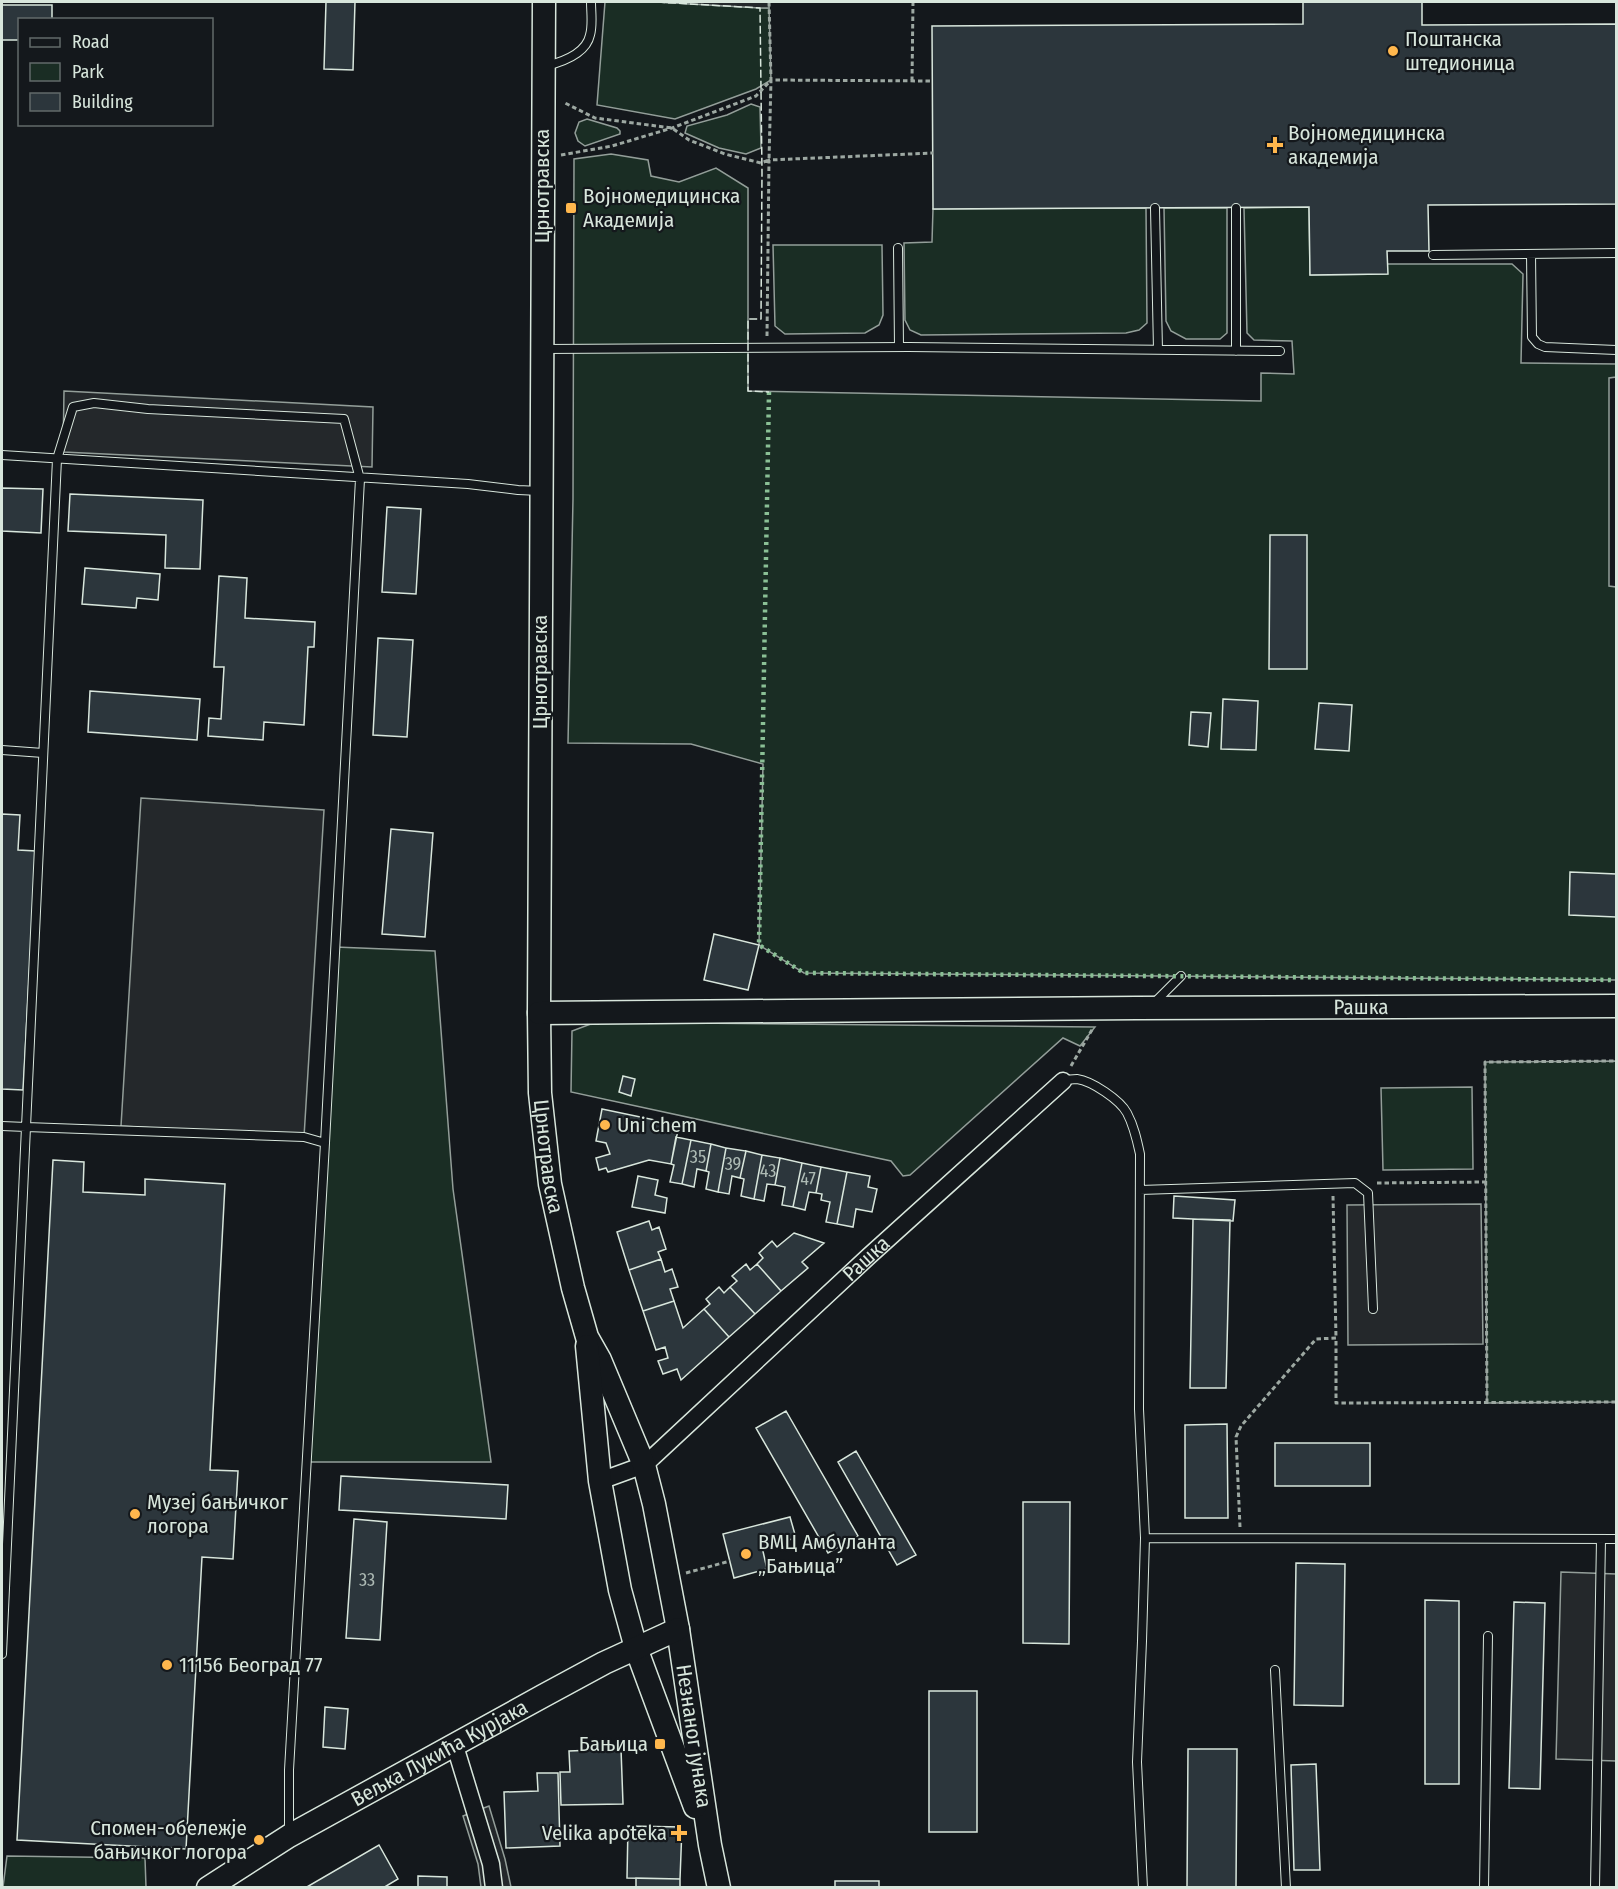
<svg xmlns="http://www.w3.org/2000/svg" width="1618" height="1889" font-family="'Fira Sans Condensed',sans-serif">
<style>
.green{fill:#1a2d24;stroke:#939e99;stroke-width:1.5}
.parking{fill:#24282b;stroke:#939e99;stroke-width:1.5}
.building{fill:#2c363c;stroke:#d8e6dc;stroke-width:1.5}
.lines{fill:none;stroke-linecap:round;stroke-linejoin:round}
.lane-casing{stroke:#d8e6dc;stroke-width:10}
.street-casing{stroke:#d8e6dc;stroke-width:19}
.secondary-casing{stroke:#d8e6dc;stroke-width:25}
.path{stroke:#9da8a2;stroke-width:3;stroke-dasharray:4.5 3;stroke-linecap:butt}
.lane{stroke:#14181c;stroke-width:8}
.street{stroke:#14181c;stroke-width:16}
.secondary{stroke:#14181c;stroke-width:22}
.hedge{stroke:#8ac095;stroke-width:4.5;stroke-dasharray:3 4.5;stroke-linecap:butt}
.fence{stroke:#d8e6dc;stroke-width:1.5;stroke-dasharray:8 3;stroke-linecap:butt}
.poi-dot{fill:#ffb74d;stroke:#14181c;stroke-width:2}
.labels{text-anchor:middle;stroke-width:4.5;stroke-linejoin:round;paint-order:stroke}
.number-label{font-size:18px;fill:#adbab4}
.poi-label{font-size:21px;fill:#d8e6dc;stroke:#14181c;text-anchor:start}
.street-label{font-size:21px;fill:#d8e6dc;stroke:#14181c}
</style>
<rect width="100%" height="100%" fill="#14181c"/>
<path class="green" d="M605,2H657L769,8L771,80L756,89L675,119L597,105Z
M751,104L760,107L761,148L746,154L719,148L685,133L687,126L727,115Z
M587,119L617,128L620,131V134L585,146L578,141L575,133L579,122Z
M611,154L648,160L651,176L679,182L716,168L748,188V391L1261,401V373L1294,374L1292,341L1254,340L1247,333L1244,208L1309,207L1310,275L1387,274V264H1512L1523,274L1521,363L1616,364V377L1609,378V586L1616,587V980L804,973L759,945L763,764L691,744L568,743L573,499L574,159Z
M1146,208L1147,323L1139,330L1126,333L921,335L910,330L905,320L904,243L932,242L933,209Z
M1164,208H1227V333L1220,339H1186L1171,331L1166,321Z
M773,245H882L883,315L879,325L865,333L785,334L775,326Z
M335,947L435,951L453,1189L491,1462H307Z
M596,1022L1095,1027L1080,1046L1063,1038L910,1175L903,1176L891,1161L571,1092L572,1031Z
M1616,1061V1402L1487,1403L1485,1062Z
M1472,1087L1473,1169L1383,1170L1381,1088Z
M7,1856L145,1858L146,1887H3Z"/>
<path class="parking" d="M657,2H769V8H760Z
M64,391L373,407L372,467L63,452Z
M141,798L324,810L304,1137L121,1126Z
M1481,1204L1483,1344L1348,1345L1347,1205Z
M1561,1572L1616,1574V1761L1556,1759Z
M489,1806L505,1859L511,1887H481L478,1864L463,1816Z"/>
<path class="building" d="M326,2H355L353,70L324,69Z
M1303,2H1422V25L1616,24V204L1428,205L1429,251H1387L1388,274L1310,275L1309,207L933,209L932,26L1303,24Z
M2,5H52V20H20V40H2Z
M2,488L43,489L41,533L2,531Z
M70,494L203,500L200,569L165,568L166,535L68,531Z
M387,507L421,509L416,594L382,592Z
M1270,535H1307V669H1269Z
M85,568L160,574L158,600L137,598L136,608L82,604Z
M219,576L247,578L245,618L315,622L314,647H308L304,725L264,722L263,740L208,736L209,718L221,719L224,667H214Z
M378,638L413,640L407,737L373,735Z
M90,691L200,699L197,740L88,732Z
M1223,699L1258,701L1256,750L1221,749Z
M1319,703L1352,705L1349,751L1315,749Z
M1191,712L1211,713L1208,747L1189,745Z
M2,814L20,815L18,850L36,851L23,1090L2,1089Z
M391,829L433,833L425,937L382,934Z
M1570,872L1616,874V917L1569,915Z
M714,934L759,945L748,990L704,980Z
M623,1076L635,1079L631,1096L619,1092Z
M602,1109L679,1125L671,1164L649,1160L608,1172L606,1168L599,1170L596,1158L610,1154L606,1143L596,1141Z
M676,1137L691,1140L682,1184L670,1182L674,1165L671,1164Z
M691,1140L711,1144L706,1171L697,1169L694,1187L682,1184Z
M711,1144L726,1148L718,1192L706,1189L709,1172L706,1171Z
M726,1148L746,1151L740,1178L732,1176L729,1194L718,1192Z
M746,1151L762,1155L754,1199L741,1196L744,1179L740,1178Z
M762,1155L780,1158L775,1185L767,1184L764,1201L754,1199Z
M780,1158L802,1163L793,1207L782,1205L785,1187L775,1185Z
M53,1160L84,1162L83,1192L145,1195V1179L225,1184L210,1470L238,1471L233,1559L202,1557L186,1849L17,1840Z
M802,1163L821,1167L816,1193L809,1192L805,1210L793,1207Z
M821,1167L847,1172L837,1224L826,1222L830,1202L821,1200L822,1194L816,1193Z
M847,1172L870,1176L868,1187L877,1189L872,1212L856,1209L853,1227L837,1224Z
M638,1176L658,1180L655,1195L667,1198L665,1213L632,1207Z
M1174,1196L1235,1200L1233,1221L1173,1218Z
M1193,1219L1230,1220L1226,1388H1190Z
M649,1221L652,1230L659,1227L666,1249L658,1252L661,1259L629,1270L617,1232Z
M794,1233L824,1243L802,1262L808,1268L781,1291L757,1264L763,1258L759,1253L772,1241L777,1247Z
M661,1259L665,1272L672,1269L678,1287L670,1289L674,1301L643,1311L629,1270Z
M746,1264L750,1270L757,1264L781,1291L755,1314L730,1287L737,1281L732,1276Z
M719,1287L724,1293L730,1287L755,1314L729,1337L704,1309L710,1304L706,1299Z
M674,1301L683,1328L704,1309L729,1337L681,1380L677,1369L663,1374L658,1361L668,1358L665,1347L656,1350L643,1311Z
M786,1411L858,1536L828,1553L756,1428Z
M1227,1424L1228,1518H1185V1425Z
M1275,1443H1370V1486H1275Z
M856,1451L916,1555L897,1565L838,1462Z
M341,1476L508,1485L506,1519L339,1510Z
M1023,1502H1070L1069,1644L1023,1643Z
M790,1517L796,1538L762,1547L767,1569L734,1578L723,1534Z
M354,1519L387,1522L380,1640L346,1638Z
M1296,1563L1345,1564L1343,1706L1294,1705Z
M1425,1600L1459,1601V1784H1425Z
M1514,1602L1545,1603L1540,1789L1509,1788Z
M929,1691H977V1832H929Z
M325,1707L348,1709L345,1749L323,1747Z
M621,1749L623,1804L561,1805L560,1772H570L569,1751Z
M1188,1749H1237L1236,1888H1187Z
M1316,1764L1320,1870H1294L1291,1765Z
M537,1773H558L560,1846L506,1848L504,1792L538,1791Z
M628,1826L682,1827L680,1879L627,1878Z
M379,1845L398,1879L383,1888H305Z
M418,1876L447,1877V1888H418Z
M636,1878L680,1879V1888H636Z
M835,1881H879V1888H835Z"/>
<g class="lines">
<g class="lane-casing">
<path id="lane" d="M546,66C562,62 586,54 590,35C593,25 591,12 591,2
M1155,208L1158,350
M898,248L899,347
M1531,254L1532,337L1538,344L1545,347L1616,350
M1433,255L1616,253
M544,349L909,347L1280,351
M1236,351V208
M2,455L468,484L518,490L540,491
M2,750L43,753
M1154,1003L1181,976
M1063,1081C1067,1080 1072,1079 1077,1079C1092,1081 1120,1100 1127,1113C1134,1126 1137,1140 1140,1154L1139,1409L1145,1538L1142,1641L1137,1762L1143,1888
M2,1126L26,1127L2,1654
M1140,1190L1355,1183L1368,1193L1373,1309
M1145,1538L1616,1539
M1275,1670L1286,1888
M289,1833V1770L325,1143L360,479L344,419L148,409L94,403L73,407L57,459L26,1127L304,1137L325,1143
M1484,1888L1488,1636
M1595,1888L1601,1539"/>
</g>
<g class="street-casing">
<g id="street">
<path id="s1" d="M600,1481L644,1465L653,1457L869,1256L1063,1081"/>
<path d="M455,1746L491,1864L494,1888"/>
</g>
</g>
<g class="secondary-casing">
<g id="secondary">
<path id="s2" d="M544,2L539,1013L540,1093L550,1184L573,1288L587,1337L600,1360L644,1465L654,1504L678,1629L710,1845L719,1888"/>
<path id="s3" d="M539,1013L1136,1008L1616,1006"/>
<path d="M587,1346L600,1481L620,1590L636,1648L653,1694L695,1807"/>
<path id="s4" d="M208,1888L289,1836L543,1696L604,1663L678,1629"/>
</g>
</g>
<path class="path" d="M769,2L771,80L932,81
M912,81L913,2
M561,155L612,146L672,128L756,96L771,80L769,160L761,163L725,154L689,140L672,128L595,118L563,102
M767,336L769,160L933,153
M1071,1066L1093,1028
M1377,1183L1486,1182
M1333,1196L1336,1338
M1487,1403L1485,1062L1616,1061
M1240,1527L1236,1437L1241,1426L1316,1339L1336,1338V1403L1616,1402
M686,1573L730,1561"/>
<use href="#lane" class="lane"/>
<use href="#street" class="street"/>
<use href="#secondary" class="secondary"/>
<path class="hedge" d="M769,392L759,945L804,973L1616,980"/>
<path class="fence" d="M657,2L760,8L762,173L761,319H748V391L769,392"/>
</g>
<g class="poi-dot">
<circle cx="1393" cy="51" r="6"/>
<path d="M1272 136h6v6h6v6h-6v6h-6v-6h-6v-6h6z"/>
<rect x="565" y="202" width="12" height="12" rx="3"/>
<circle cx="605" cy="1125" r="6"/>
<circle cx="135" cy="1514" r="6"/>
<circle cx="746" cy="1554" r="6"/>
<circle cx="167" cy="1665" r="6"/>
<rect x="654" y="1738" width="12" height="12" rx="3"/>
<path d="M676 1824h6v6h6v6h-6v6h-6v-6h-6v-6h6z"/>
<circle cx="259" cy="1840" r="6"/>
</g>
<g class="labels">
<g class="number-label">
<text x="698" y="1163">35</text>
<text x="733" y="1170">39</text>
<text x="768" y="1177">43</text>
<text x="808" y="1185">47</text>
<text x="367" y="1586">33</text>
</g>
<g class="poi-label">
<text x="1405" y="46">Поштанска<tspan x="1405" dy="24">штедионица</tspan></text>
<text x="1288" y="140">Војномедицинска<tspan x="1288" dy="24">академија</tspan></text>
<text x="583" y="203">Војномедицинска<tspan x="583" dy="24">Академија</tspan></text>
<text x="617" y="1132">Uni chem</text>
<text x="147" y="1509">Музеј бањичког<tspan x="147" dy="24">логора</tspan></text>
<text x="758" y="1549">ВМЦ Амбуланта<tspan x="758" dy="24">„Бањица”</tspan></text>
<text x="179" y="1672">11156 Београд 77</text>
<text x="648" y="1751" text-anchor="end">Бањица</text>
<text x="247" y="1835" text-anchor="end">Спомен-обележје<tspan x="247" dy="24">бањичког логора</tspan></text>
<text x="667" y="1840" text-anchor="end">Velika apoteka</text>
</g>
<g class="street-label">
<text transform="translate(542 186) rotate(-90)" y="7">Црнотравска</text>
<text transform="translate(540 672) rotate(-90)" y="7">Црнотравска</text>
<text dy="7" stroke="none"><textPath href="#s3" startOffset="822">Рашка</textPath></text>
<text dy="7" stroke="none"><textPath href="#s2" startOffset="1155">Црнотравска</textPath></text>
<text dy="7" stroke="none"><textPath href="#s1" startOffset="350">Рашка</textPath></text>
<text dy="7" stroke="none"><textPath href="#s2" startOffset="1756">Незнаног јунака</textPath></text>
<text dy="7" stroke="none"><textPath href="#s4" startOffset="268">Вељка Лукића Курјака</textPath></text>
</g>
</g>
<rect width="1618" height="1889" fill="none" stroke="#d8e6dc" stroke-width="6"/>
<rect x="18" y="18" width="195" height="108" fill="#14181c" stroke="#626a69" stroke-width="1.5"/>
<rect x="30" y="38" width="30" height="9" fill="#14181c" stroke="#626a69" stroke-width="1.5"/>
<text x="72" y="48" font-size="18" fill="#d8e6dc">Road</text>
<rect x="30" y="63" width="30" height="18" fill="#1a2d24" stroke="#626a69" stroke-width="1.5"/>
<text x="72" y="78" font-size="18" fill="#d8e6dc">Park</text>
<rect x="30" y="93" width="30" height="18" fill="#2c363c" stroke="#626a69" stroke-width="1.5"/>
<text x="72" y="108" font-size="18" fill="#d8e6dc">Building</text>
</svg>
